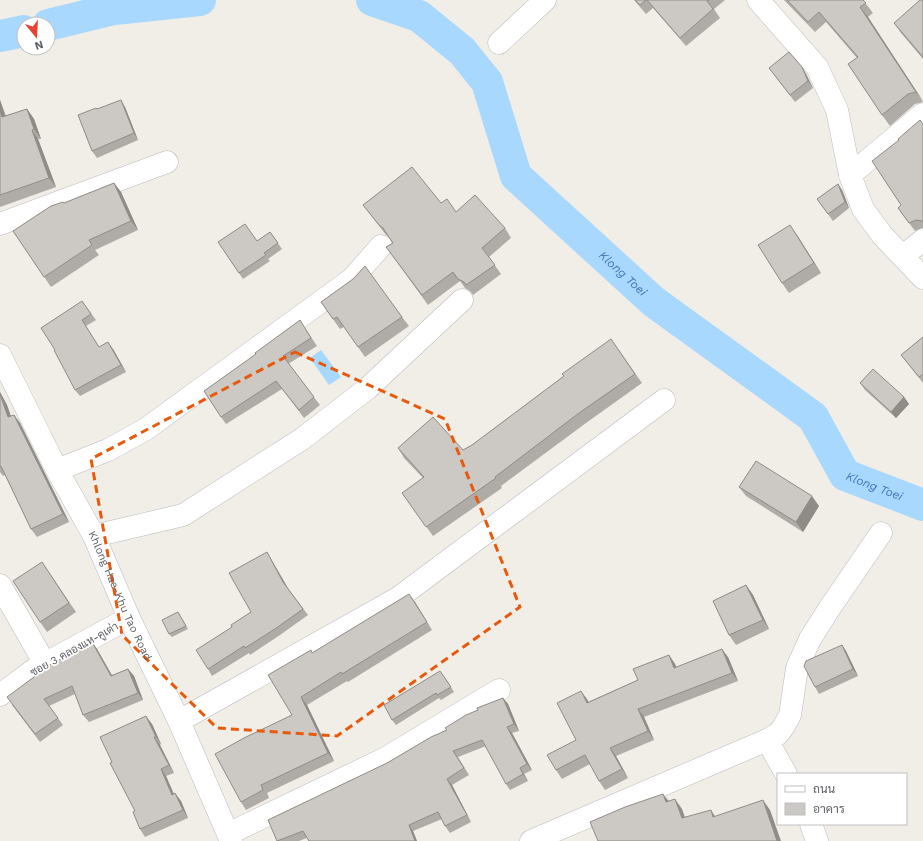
<svg xmlns="http://www.w3.org/2000/svg" width="923" height="841" font-family="'Work Sans',Sarabun,sans-serif">
<style>
.water{fill:#a8d8fe}
.lines{fill:none;stroke-linecap:round;stroke-linejoin:round}
.river{stroke:#a8d8fe;stroke-width:32}
.minor-casing{stroke:#b8bbbf;stroke-width:23}
.minor{stroke:#fff;stroke-width:22}
.wall{fill:#afaca8}
.shaded-wall{fill:#8f8c88}
.building{fill:#ccc8c3;stroke:#8f8c88}
.marked{fill:none;stroke:#e8590c;stroke-width:3;stroke-dasharray:8 5;stroke-linejoin:round}
.labels{text-anchor:middle;stroke-width:3.5;stroke-linejoin:round;paint-order:stroke}
.street-label{font-size:11px;fill:#5e6166;stroke:#fff}
.water-label{font-size:12px;font-style:italic;fill:#4378b1;stroke:#fff}
</style>
<rect width="100%" height="100%" fill="#f0eee6"/>
<path class="water" d="M321,350L341,377L329,385L310,358Z"/>
<g class="lines">
<g class="river">
<path id="s1" d="M372,0L419,16L462,51L487,82L516,176L654,302L813,417L845,475L923,505"/>
<path d="M48,25L114,9L200,0"/>
<path d="M0,36L24,31"/>
</g>
<g class="minor-casing">
<g id="minor">
<path d="M758,0L817,67L837,110L850,175L863,209L882,235L923,278"/>
<path d="M499,43L545,0"/>
<path d="M850,175L923,114"/>
<path d="M0,224L167,162"/>
<path d="M903,256L923,240"/>
<path id="s2" d="M0,355L57,470L94,536L129,618L179,721L231,841"/>
<path d="M57,470L108,450L146,429L352,279L381,246"/>
<path d="M94,536L183,515L302,439L368,388L462,300"/>
<path d="M0,585L45,664"/>
<path d="M0,695L35,669L129,618"/>
<path d="M179,721L398,598L664,400"/>
<path d="M767,740L786,774"/>
<path d="M811,824L817,841"/>
<path d="M228,834L386,758L499,690"/>
<path d="M531,841L767,740L778,734L784,726L790,715L797,668L810,639L831,606L881,533"/>
</g>
</g>
<use href="#minor" class="minor"/>
</g>
<path class="wall" d="M634,0H725L714,9L720,18L686,46L653,8L646,14Z
M784,0H863L873,13L868,17L923,102L915,104L890,126L882,115L857,58L826,22L815,32Z
M923,0V59L901,33L894,23Z
M802,67L806,74L813,88L795,102L769,68Z
M0,100L6,116L27,109L34,119L41,139H38L56,187L0,207Z
M125,107L138,140L97,158L92,151L97,109Z
M923,124V228H922L915,231L898,208L901,205Z
M114,183L121,192L138,230L95,250L99,255L51,287L13,231L64,203Z
M838,184L842,190L849,208L833,221L817,199Z
M441,203L456,212L505,228L511,238L489,257L501,274L473,295L470,291L465,288L460,281L428,305L386,247L393,243L389,237L386,235L363,205Z
M270,232L282,249L268,259L270,261L243,279L218,242L257,241Z
M797,235L821,273L789,293L782,283Z
M82,301L96,320L86,326L99,347L113,349L126,372L80,396L75,390Z
M321,302L402,317L409,326L365,357L344,327L340,329Z
M305,328L317,346L288,364L320,405L304,418L282,389L226,424L221,417Z
M923,337V383L901,355Z
M611,339L642,383L586,423L501,486L502,488L433,536L402,493L423,478L404,458L398,448L463,450L472,445L564,376Z
M860,383L904,397L909,404L896,418L865,390Z
M0,392L7,405L11,416L14,415L20,423L69,522L37,537L31,529L5,475L3,476L0,472Z
M739,487L819,506L803,532L746,496Z
M267,552L287,587L308,615L280,635L250,655L249,653L212,676L208,669L232,627L251,612Z
M42,562L76,612L47,632L40,622Z
M746,585L753,595L769,629L736,645L729,635Z
M415,602L432,630L348,682L347,681L307,705L334,761L267,793L269,798L246,810L241,802L292,715L313,653Z
M178,612L188,629L172,637L169,634Z
M92,642L97,649L112,675L128,669L134,676L143,700L89,722L83,715L75,694L49,706L63,725L40,742L12,705Z
M842,645L846,651L858,676L819,694L815,687Z
M669,655L675,664L676,667L728,657L738,681L644,717L654,740L616,756L628,778L605,790L599,781L590,764L562,779L556,770L576,740L587,699L588,702L638,680Z
M444,676L454,692L441,700L439,698L396,725L392,720Z
M503,698L508,704L519,731L512,733L532,770L524,774L528,781L510,790L506,784L486,746L458,757L469,775L452,785L471,822L450,833L445,826L442,819L413,831L417,841H309L307,838L299,841H277L387,763L447,730L478,710Z
M152,724L161,744L160,745L174,773L166,776L174,794L181,801L188,818L145,837L140,829L135,811L112,762Z"/>
<path class="shaded-wall" d="M860,7L868,17L923,101L916,92Z
M802,67L806,74L813,88L808,81Z
M0,100L9,127L2,117L0,110Z
M121,100L125,107L138,140L134,133Z
M27,109L34,119L41,139L34,129Z
M32,130L38,139L56,187L49,178Z
M114,183L121,192L138,230L131,221Z
M838,184L842,190L849,208L845,202Z
M790,225L797,235L821,273L814,263Z
M108,342L113,349L126,372L121,365Z
M0,392L7,405L14,426L8,417L0,394Z
M904,397L909,404L896,418L891,412Z
M14,415L20,423L69,522L63,514Z
M812,496L819,506L803,532L796,522Z
M267,552L271,559L288,588L283,582Z
M746,585L753,595L769,629L763,620Z
M409,594L415,602L432,630L427,622Z
M92,642L97,649L116,683L111,676Z
M842,645L846,651L858,676L853,669Z
M722,649L728,657L738,681L732,673Z
M669,655L675,664L680,676L674,668Z
M128,669L134,676L143,700L138,693Z
M581,691L587,699L593,711L587,703Z
M301,697L307,705L334,761L328,753Z
M503,698L508,704L519,731L514,724Z
M638,709L644,717L654,740L648,731Z
M146,716L152,724L161,744L156,737Z
M507,727L512,733L532,770L527,764Z
M154,737L160,745L174,773L169,765Z
M610,748L616,756L628,778L622,769Z
M520,768L524,774L528,781L523,774Z
M161,769L166,776L177,802L172,795Z
M447,779L452,785L471,822L467,815Z
M175,793L181,801L188,818L183,810Z
M663,794L671,804L666,802Z
M675,799L682,809L689,829L682,818Z
M763,800L770,810L781,841H777Z
M711,810L718,821L713,817Z
M409,825L413,831L417,841H415Z"/>
<path class="building" d="M635,0H646L640,5Z
M647,0H709L707,1L713,9L680,38Z
M787,0H863L866,3L860,7L916,92L908,94L882,115L848,64L858,57L819,12L808,22Z
M920,0H923V57L894,23Z
M789,52L802,67L808,81L790,95L769,68Z
M121,100L134,133L92,151L78,115L96,108L97,109Z
M27,109L34,129L32,130L49,178L0,195V110L2,117Z
M920,120L923,124V221H922L916,220L909,223L898,208L901,205L872,161L899,140L898,139Z
M412,167L441,203L447,199L456,212L475,195L505,228L482,248L495,265L466,285L464,282L458,279L453,272L422,295L386,247L393,243L383,228L379,225L363,205Z
M114,183L131,221L89,240L92,245L44,277L13,231L51,206L63,202L64,203Z
M838,184L845,202L828,214L817,199Z
M245,224L257,241L270,232L278,243L264,253L266,255L239,273L218,242Z
M790,225L814,263L782,283L758,245Z
M365,266L402,317L358,347L337,317L333,319L321,302L353,279Z
M82,301L91,314L82,320L99,347L108,342L121,365L75,390L54,350H55L41,328Z
M300,320L311,338L283,356L314,397L299,410L276,381L221,417L204,391L256,354L255,353Z
M923,337V374L919,377L901,355Z
M611,339L635,374L579,413L495,477L496,478L426,527L402,493L424,477L398,448L433,417L463,450L472,445L564,376L562,374Z
M873,369L904,397L891,412L860,383Z
M0,394L8,417L14,415L63,514L31,529L1,466L0,467Z
M756,461L812,496L796,522L739,487Z
M267,552L283,582L303,609L275,629L245,648L244,646L208,669L196,650L232,627L231,625L251,612L229,573Z
M42,562L69,603L40,622L13,581Z
M746,585L763,620L729,635L713,601Z
M409,594L427,622L342,674L341,672L301,697L328,753L261,785L263,790L241,802L215,754L244,738L292,715L268,675L311,650L312,653Z
M178,612L186,626L169,634L162,620Z
M92,642L111,676L128,669L138,693L83,715L72,686L44,699L58,718L35,734L7,697L38,674L37,672Z
M842,645L853,669L815,687L804,666L806,661Z
M722,649L732,673L638,709L648,731L610,748L622,769L599,781L585,755L556,770L547,755L576,740L557,703L581,691L587,703L638,680L633,669L669,655L674,668Z
M440,671L451,687L437,695L436,693L392,720L384,705Z
M503,698L514,724L507,727L527,764L520,768L523,774L506,784L482,740L453,751L464,768L447,779L467,815L445,826L438,812L409,825L415,841H309L303,831L277,841L268,820L387,763L431,737L447,730L445,728L466,715L478,710L477,708Z
M146,716L156,737H154L169,765L161,769L172,795L175,793L183,810L140,829L133,812L135,811L110,763L112,762L100,737Z
M663,794L666,802L675,799L682,818L711,810L713,817L763,800L777,841H598L590,822L625,807Z"/>
<path class="marked" d="M295,352L445,419L520,607L337,736L217,728L122,635L91,459Z"/>
<g class="labels">
<g class="street-label">
<text dy="4" stroke="none"><textPath href="#s2" startOffset="269">Khlong Hae-Khu Tao Road</textPath></text>
<text transform="translate(74 649) rotate(-29)" y="4">ซอย 3 คลองแห-คูเต่า</text>
</g>
<g class="water-label">
<text dy="4" stroke="none"><textPath href="#s1" startOffset="388">Klong Toei</textPath></text>
<text dy="4" stroke="none"><textPath href="#s1" startOffset="724">Klong Toei</textPath></text>
</g>
</g>
<rect x="777" y="773" width="130" height="52" fill="#ffffff" stroke="#bfc0c2"/>
<rect x="785" y="786" width="20" height="6" fill="#ffffff" stroke="#bfc0c2"/>
<text x="813" y="793" font-size="12" fill="#5e6166">ถนน</text>
<rect x="785" y="803" width="20" height="12" fill="#ccc8c3" stroke="#bfc0c2"/>
<text x="813" y="813" font-size="12" fill="#5e6166">อาคาร</text>
<g transform="translate(36 36) rotate(162)"><circle r="19" fill="#ffffff" stroke="#bfc0c2"/>
<path d="M0-3L7 15L0 10L-7 15Z" fill="#e74334"/>
<text y="-6" font-size="11" font-weight="bold" text-anchor="middle" fill="#5e6166">N</text>
</g>
</svg>
